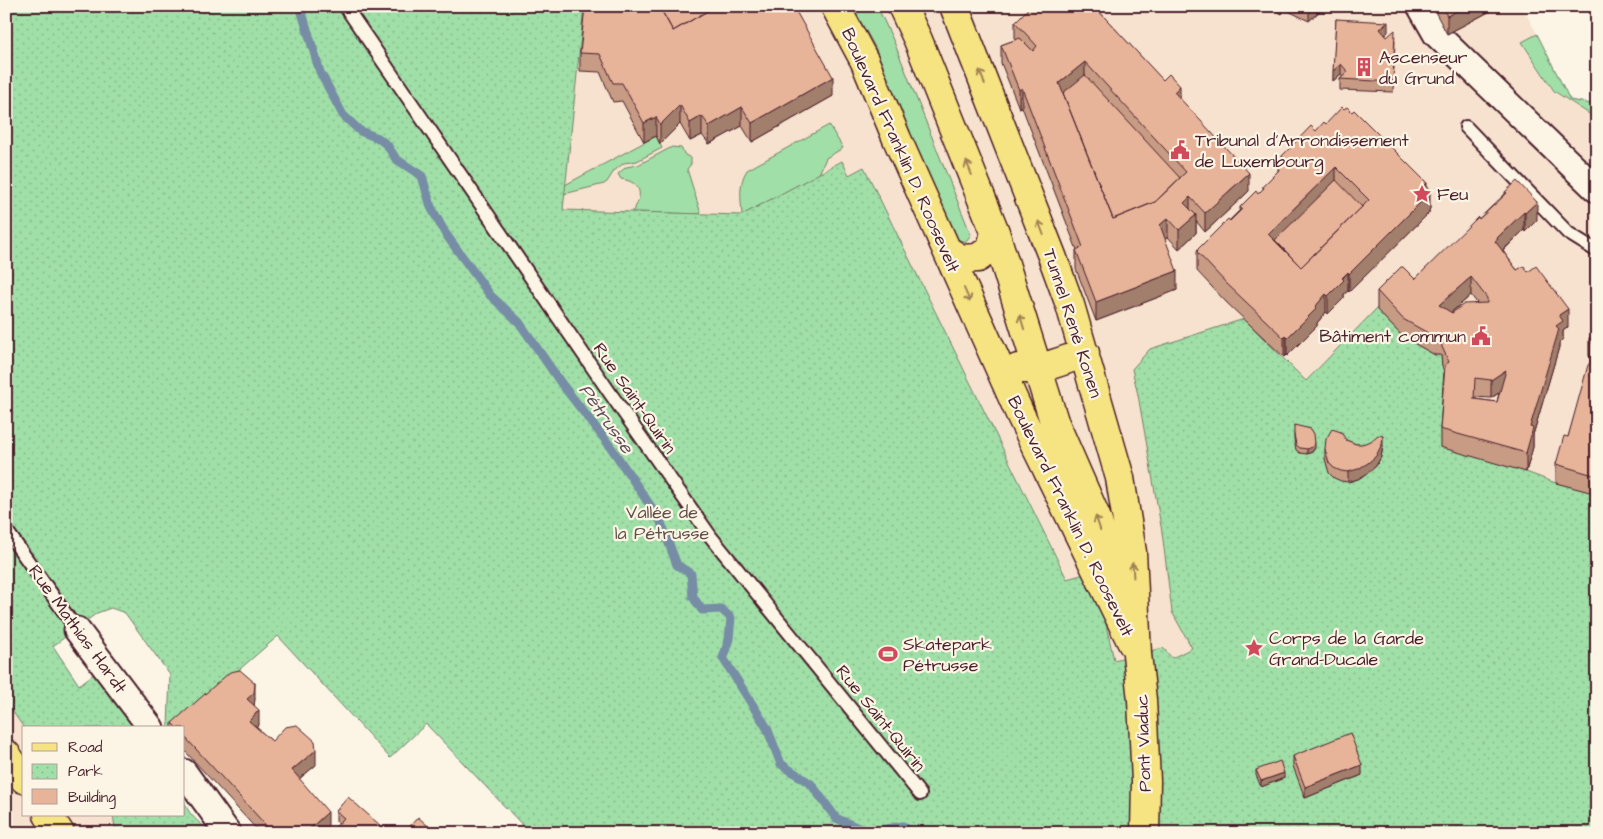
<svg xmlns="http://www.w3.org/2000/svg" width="1603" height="839" font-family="'Architects Daughter',sans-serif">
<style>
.built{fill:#f6e2ce}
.grass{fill:#a0dfa7;stroke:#757f69}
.park{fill:url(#park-dots);stroke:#757f69}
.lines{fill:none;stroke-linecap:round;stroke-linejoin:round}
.stream{stroke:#778da5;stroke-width:9}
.lane-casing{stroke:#4a1f2b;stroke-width:16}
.street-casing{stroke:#4a1f2b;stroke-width:29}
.primary-casing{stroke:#4a1f2b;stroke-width:31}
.lane{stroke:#fcf5e5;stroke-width:12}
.street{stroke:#fcf5e5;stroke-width:25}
.primary{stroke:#f6e381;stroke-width:28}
.wall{fill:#c79b84;stroke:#4a1f2b;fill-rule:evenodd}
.shaded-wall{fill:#a27e6c;stroke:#4a1f2b}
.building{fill:#e7b49a;stroke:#4a1f2b;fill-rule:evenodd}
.oneway{stroke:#a08156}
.labels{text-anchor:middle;stroke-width:4.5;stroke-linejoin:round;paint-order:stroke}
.poi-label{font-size:18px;fill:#4a1f2b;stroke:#fcf5e5;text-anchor:start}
.street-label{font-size:18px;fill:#4a1f2b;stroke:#fcf5e5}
.park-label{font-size:18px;fill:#604f4a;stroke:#fcf5e5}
.water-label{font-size:19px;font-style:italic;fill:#5d4d5e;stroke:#fcf5e5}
</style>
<defs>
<pattern id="park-dots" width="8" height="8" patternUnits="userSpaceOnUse" patternTransform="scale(1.25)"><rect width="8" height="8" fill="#a0dfa7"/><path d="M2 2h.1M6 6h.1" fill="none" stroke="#8bbf90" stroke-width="1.8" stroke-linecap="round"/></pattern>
</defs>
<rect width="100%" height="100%" fill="#fcf5e5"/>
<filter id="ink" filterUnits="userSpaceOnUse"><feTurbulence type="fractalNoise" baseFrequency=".02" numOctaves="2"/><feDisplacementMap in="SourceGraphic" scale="10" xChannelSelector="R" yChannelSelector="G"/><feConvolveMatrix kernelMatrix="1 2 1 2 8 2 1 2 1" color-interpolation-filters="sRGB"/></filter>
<g filter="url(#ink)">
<path class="built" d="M584,6H1522L1537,34L1522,42L1553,91L1597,119V494L1440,447L1446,376L1442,366L1441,355H1435L1403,337L1377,310L1306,381L1132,369L1138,395L1162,532L1172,612L1192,648L1172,658L1137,654L1114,660L1102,607L1087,573L1068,579L864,167L849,175L842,161L742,215L563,210Z
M6,702L24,728V815H113L116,833H6Z"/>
<path class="grass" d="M852,6H877L894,42L971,235L965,242L957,239L914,144L875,47Z
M1537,34L1570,100L1597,105V119L1554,91L1522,42Z
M829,125L843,148L826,158L819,174L742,215C741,199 738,184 747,170Z
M656,136L662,148L637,161L624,163L614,171L607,182L604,184L564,194L565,185Z
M672,147L681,148L685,155L691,158V164L687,169L701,214L632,212C644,196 642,182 621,179L618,174L626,167L638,165Z"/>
<path class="park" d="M6,6H584L563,210L742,215L842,161L849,175L864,167L1067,579L1088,573L1102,607L1114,660L1163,648L1172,658L1192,648L1172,612L1162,532L1138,395L1132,369L1150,349L1244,319L1306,381L1377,308V310L1403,337L1435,355H1441L1442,366L1446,376L1526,472L1556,483L1597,493V833H530L426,724L390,758L278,636L172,728H168L170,675L125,613L111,608L97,613L53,646L79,685L95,673L137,728H24L6,702Z
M184,799C186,814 201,824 212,833H116L113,815H184Z"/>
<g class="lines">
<path class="stream" d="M300,6L320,72L343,115L360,131L378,138L387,145L396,159L422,176L431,207L445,233L490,295L519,322L561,383L610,446L660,520L677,565L691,574L693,597L702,610L721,609L731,618L729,639L723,658L767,728L781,764L811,784L836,818L870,833
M877,833L882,830L903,826L911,833"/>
<g class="lane-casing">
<path id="lane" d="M345,6L610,393L711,537L920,794
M1466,127L1568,233L1597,251
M6,530L77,630"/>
</g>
<g class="street-casing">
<path id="street" d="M1420,6L1436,34L1596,189
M77,630L151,728
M184,772L228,833"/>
</g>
<g class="primary-casing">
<path id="primary" d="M835,6L865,62L897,139L1020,414L1132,643
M902,6L918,40L995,232L1054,421L1097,519L1115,578
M954,6L1052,256L1070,305L1120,478L1132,552L1137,654L1142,700L1146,781L1145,833
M948,251L961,259L978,258L991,248L995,232
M1018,368C1036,373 1067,359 1085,353
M6,754L24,779
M48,815L60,833"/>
</g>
<use href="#lane" class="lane"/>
<use href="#street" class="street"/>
<use href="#primary" class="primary"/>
</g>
<path class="wall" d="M585,6L833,96L752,142L742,126L709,144L702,135L690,141L680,124L660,144L656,136L644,142L622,101L613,102L600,72L580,71V53Z
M999,6H1005L1004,7V11H1000V7Z
M1024,6H1094L1180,99L1249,191L1205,232L1196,221V233L1179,249L1168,237L1165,239L1177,290L1096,321L1076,269V250H1077L1022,107L1019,108L1001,63V45L1015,40V22L1027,10Z
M1267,6H1325L1309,21L1284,9L1282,14Z
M1432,6H1500L1447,34Z
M1336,19L1388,32L1385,35L1387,37L1395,40L1393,92L1340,90V79L1343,77L1341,74L1333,81Z
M1326,124L1427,187L1430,209L1429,210V213L1378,263L1349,292L1348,291L1344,294V298L1328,314L1326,312L1317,323V326L1287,356L1286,355L1284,357L1226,302L1197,271V252L1240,210V207L1258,194L1263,189V186L1278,171V168L1282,164V156Z
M1505,192L1537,220L1525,232L1524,230L1503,251L1517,270L1568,327L1563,331V339L1559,343V347L1533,435V447L1526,472L1440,447V429L1444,371L1442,366L1441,355H1435L1403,337L1377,310V291L1415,279L1505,194ZM1471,295L1477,303L1452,313V312ZM1499,393L1497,402L1475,399V397L1491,398Z
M1597,319V494L1556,483V464L1568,437L1591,362V358L1589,356V338L1593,334V322Z
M1294,434L1315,448L1312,452L1307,454L1300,453L1296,450L1294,439Z
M1346,440L1356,444L1383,446L1381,457L1376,466L1368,473L1358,479L1348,482L1341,481L1334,478L1329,473L1325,459V449Z
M255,698L254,705L259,725L256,727L272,741L316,765L299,779L328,826L321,833H260L184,750V728H172V723Z
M1293,756L1362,775L1305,798L1293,766Z
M1256,770L1284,778L1261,787L1256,775Z
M336,811L389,833L339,823L336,821Z"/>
<path class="shaded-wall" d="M1282,6H1284V9L1282,14Z
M1309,6H1325L1309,21Z
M1466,6H1500L1447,34V16Z
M1388,22V32L1380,39V29Z
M1085,62V80L1061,100L1059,83Z
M1341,64V74L1333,81V71Z
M833,77V96L752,142V123Z
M1180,86V105L1174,92Z
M1022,88V107L1019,108V90Z
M680,105V124L660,144V125Z
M742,107V126L709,144V126Z
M702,116V135L690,141V123Z
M656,117V136L644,142V123Z
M1336,167V185L1271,249L1268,234Z
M1249,173V191L1205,232V213Z
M1427,183V196V193L1430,190V209L1429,210V213L1349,292V274Z
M1190,197V215L1184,203Z
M1537,202V220L1525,232V213Z
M1524,212V230L1498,255L1495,241L1497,238Z
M1196,215V233L1179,249V230Z
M1168,218V237L1160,244V225Z
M1177,271V290L1096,321V302Z
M1348,272V291L1344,294V298L1328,314V296Z
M1471,277V295L1439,323V305Z
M1326,294V312L1317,323V326L1287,356V338Z
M1568,309V327L1563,331V339L1559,343V347L1533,435V447L1526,472V453L1530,427L1559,315Z
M1286,336V355L1284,357V338Z
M1506,370V388L1491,398V380Z
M1383,436V446L1381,457L1376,466L1368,473L1358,479L1348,482V472Z
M1315,443V448L1312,452L1307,454V449Z
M255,683V698L254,708L247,699Z
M259,710V725L249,735V721Z
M316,750V765L292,785V770Z
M1362,765V775L1305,798V787Z
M1284,773V778L1261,787V781Z
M328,812V826L321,833H305Z"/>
<path class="building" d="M585,6H659L673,31L716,6H793L833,77L752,123L742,107L709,126L702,116L690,123L680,105L660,125L656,117L644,123L622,83H613L600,54L580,53Z
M659,6H716L673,31Z
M1031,6H1094L1163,80L1169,74L1180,86L1174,92L1249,173L1205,213L1190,197L1184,203L1196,215L1179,230L1168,218L1160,225L1177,271L1096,302L1076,250L1083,247L1022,88L1019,90L1001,45L1020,38L1033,51L1037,46L1015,22ZM1085,62L1186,172L1155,202L1113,219L1059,83Z
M1442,6H1466L1447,16Z
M1336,19L1388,22L1380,29L1387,37L1395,30L1393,82L1340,79L1348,72L1341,64L1333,71Z
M1085,75L1180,178L1155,202L1113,219L1063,93Z
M1342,107L1344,109L1347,107L1352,112L1354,110L1427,183L1424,185L1430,190L1427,193L1429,194L1349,274L1348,272L1342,278L1344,280L1328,296L1326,294L1315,307L1317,308L1287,338L1286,336L1284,338L1226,283L1197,252L1198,249L1228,219L1230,221L1242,209L1240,207L1256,191L1258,194L1264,188L1263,186L1279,170L1278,168L1286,160L1282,156L1311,126L1316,131L1324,122L1326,124ZM1336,167L1369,200L1301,267L1268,234Z
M1336,180L1362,207L1301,267L1275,240Z
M1517,181L1537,202L1525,213L1524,212L1497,238L1498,239L1495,241L1517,270L1524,266L1528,272L1536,266L1568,309L1559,315L1563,321L1556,326L1559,329L1530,427L1533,428L1526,453L1440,429L1445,365L1449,362L1442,347L1441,336L1435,337L1403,319L1377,291L1401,267H1403L1415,279L1478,217L1479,219L1507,193L1505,192ZM1471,277L1487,298V303L1464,304L1452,313L1439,305ZM1506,370L1497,402L1474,399L1475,378L1491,380Z
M1597,319V326L1593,322Z
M1597,331V349L1591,343L1593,341L1589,338Z
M1597,356V476L1556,464L1564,436L1568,437L1588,365Z
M1294,425L1311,429L1314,434L1315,443L1312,447L1307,449L1300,448L1296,445L1294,434Z
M1332,429L1341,432L1346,440L1356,444H1362L1371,441L1378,435L1383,436L1381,446L1376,456L1368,463L1358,469L1348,472L1341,471L1334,468L1329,463L1325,449L1326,439Z
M240,670L255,683L254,693L247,699L259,710L249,721L272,741L285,727L297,725L315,741L316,750L292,770L328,812L305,833H273L184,736V728H177L172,723L230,672Z
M1350,733L1362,765L1305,787L1293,756Z
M1280,761L1284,773L1261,781L1256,770Z
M348,797L389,833H330L344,818L336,811Z
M418,817L436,833H404Z"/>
<defs><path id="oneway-shaft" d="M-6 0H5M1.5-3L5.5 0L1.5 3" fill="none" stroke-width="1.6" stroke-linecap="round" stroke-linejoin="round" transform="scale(1.25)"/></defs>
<g class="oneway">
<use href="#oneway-shaft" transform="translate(982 77) rotate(-111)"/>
<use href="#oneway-shaft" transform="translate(969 168) rotate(-112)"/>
<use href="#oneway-shaft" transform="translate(1041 228) rotate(-111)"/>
<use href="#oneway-shaft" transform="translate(967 295) rotate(66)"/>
<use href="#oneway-shaft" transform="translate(1022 322) rotate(-107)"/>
<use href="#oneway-shaft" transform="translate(1098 523) rotate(-108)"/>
<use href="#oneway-shaft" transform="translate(1133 570) rotate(-93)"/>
</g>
</g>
<defs>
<g id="building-bare" transform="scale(1.5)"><path d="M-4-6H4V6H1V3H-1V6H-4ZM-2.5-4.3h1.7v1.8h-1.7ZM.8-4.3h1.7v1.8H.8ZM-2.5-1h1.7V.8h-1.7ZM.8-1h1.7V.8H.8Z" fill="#d1495b" stroke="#fcf5e5" stroke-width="2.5" paint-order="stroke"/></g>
<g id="civic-bare" transform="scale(1.5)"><path d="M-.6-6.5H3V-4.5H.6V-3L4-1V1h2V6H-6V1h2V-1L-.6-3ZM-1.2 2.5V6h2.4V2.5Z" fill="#d1495b" stroke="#fcf5e5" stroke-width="2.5" paint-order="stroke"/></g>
<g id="sight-bare" transform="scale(1.5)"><path d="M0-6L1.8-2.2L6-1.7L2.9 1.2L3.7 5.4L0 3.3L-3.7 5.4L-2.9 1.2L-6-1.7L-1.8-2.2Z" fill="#d1495b" stroke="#fcf5e5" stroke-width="2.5" paint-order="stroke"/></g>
<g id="stadium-bare" transform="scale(1.5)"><path d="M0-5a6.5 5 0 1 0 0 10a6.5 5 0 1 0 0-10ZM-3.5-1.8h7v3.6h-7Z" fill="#d1495b" stroke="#fcf5e5" stroke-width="2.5" paint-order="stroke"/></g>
</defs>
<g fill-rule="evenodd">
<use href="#building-bare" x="1364" y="67"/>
<use href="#civic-bare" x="1180" y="150"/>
<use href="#sight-bare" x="1422" y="194"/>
<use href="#civic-bare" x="1481" y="336"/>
<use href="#sight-bare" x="1254" y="648"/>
<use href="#stadium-bare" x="888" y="654"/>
</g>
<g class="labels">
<g class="poi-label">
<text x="1379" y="63">Ascenseur<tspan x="1379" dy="21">du Grund</tspan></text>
<text x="1195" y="146">Tribunal d'Arrondissement<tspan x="1195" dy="21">de Luxembourg</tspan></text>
<text x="1437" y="200">Feu</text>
<text x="1466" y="342" text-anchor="end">Bâtiment commun</text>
<text x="1269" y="644">Corps de la Garde<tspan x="1269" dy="21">Grand-Ducale</tspan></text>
<text x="903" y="650">Skatepark<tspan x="903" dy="21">Pétrusse</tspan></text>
</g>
<g class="street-label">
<text transform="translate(901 150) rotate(66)" y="6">Boulevard Franklin D. Roosevelt</text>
<text transform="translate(1073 323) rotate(72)" y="6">Tunnel René Konen</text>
<text transform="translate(635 398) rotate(55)" y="6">Rue Saint-Quirin</text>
<text transform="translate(1071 516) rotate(64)" y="6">Boulevard Franklin D. Roosevelt</text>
<text transform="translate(78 629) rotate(54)" y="6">Rue Mathias Hardt</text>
<text transform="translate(881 718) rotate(51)" y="6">Rue Saint-Quirin</text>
<text transform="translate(1143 743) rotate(-92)" y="6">Pont Viaduc</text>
</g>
<g class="park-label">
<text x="662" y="518">Vallée de<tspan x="662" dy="21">la Pétrusse</tspan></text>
</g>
<g class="water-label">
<text transform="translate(607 418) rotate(55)" y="7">Pétrusse</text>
</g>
</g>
<rect width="1603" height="839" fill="none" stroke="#fcf5e5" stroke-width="25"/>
<rect x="12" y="12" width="1578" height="814" fill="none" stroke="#4a1f2b" stroke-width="2" filter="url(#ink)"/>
<rect x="22" y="726" width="162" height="90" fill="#fcf5e5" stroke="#b59f9b"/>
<rect x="32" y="743" width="25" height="8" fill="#f6e381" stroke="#b59f9b"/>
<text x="68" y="752" font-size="15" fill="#4a1f2b">Road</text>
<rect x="32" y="764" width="25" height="15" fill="url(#park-dots)" stroke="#b59f9b"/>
<text x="68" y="776" font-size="15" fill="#4a1f2b">Park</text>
<rect x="32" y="789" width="25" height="15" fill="#e7b49a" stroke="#b59f9b"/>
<text x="68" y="802" font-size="15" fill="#4a1f2b">Building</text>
</svg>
